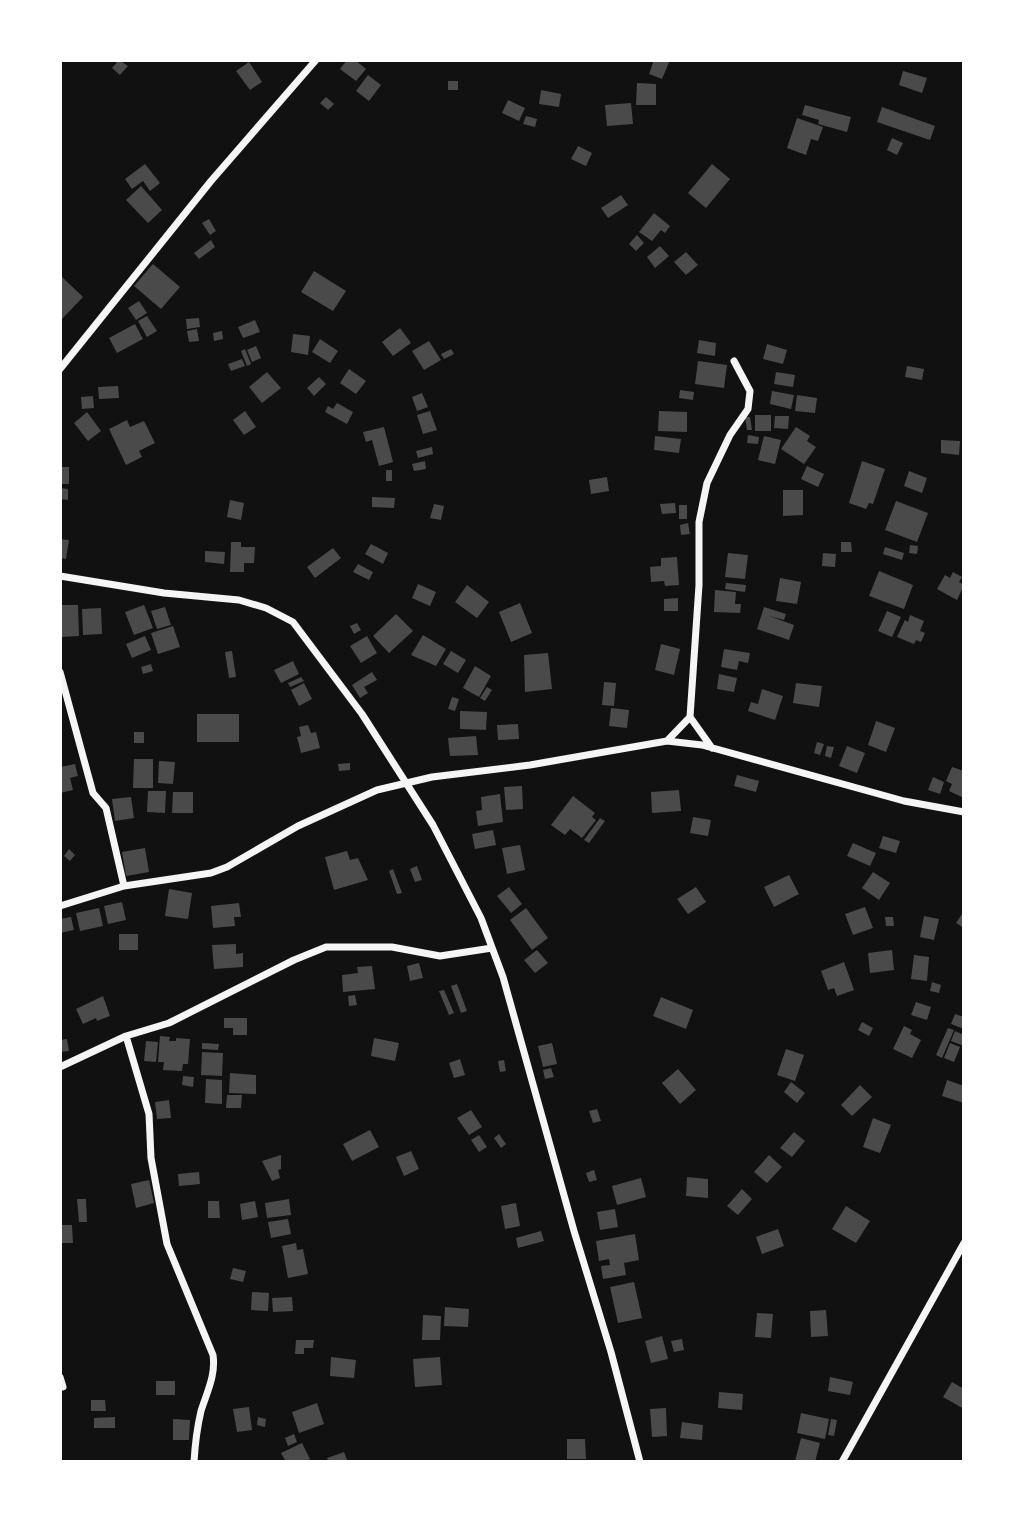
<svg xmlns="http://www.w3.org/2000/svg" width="1024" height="1522" font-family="'Nunito Sans',sans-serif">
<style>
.building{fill:#4a4a4a}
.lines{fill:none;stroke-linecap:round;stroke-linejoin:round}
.minor{stroke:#f5f5f5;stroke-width:7}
</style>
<rect width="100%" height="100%" fill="#111"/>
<path class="building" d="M119,60L128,66L120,75L112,68Z
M347,60H355L366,69L356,81L340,69Z
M654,60H670L662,79L649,74Z
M249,62L262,82L250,90L236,71Z
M903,71L927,78L922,93L899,85Z
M368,75L381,85L369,101L356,91Z
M448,81H458V90H448Z
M637,83L656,84V105H636Z
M541,90L561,94L559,107L539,104Z
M326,97L334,104L328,110L320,103Z
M508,100L525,108L519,121L502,113Z
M631,103L633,124L607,126L605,105Z
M805,105L851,117L847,132L818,124L819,120L802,115Z
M882,107L935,126L930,140L877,122Z
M526,116L537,119L535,127L523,124Z
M797,118L823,127L818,141L811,139L806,155L787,148Z
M892,138L903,143L897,155L887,150Z
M578,146L592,153L586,166L571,159Z
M145,164L160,183L150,191L143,181L132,189L125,179Z
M712,164L730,179L706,208L688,193Z
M141,186L162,210L148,223L126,200Z
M621,195L628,205L608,218L601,208Z
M654,213L670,226L665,233L661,230L652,241L639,232Z
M209,219L216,231L210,235L202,223Z
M637,235L644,243L636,251L629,244Z
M211,240L215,247L199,259L194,253Z
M660,246L669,256L655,268L647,257Z
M686,252L698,265L686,275L674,262Z
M153,264L180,287L161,309L134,286Z
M314,271L346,291L333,311L301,292Z
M60,275L83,297L60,321Z
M139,301L147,313L136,320L128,308Z
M147,316L157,331L147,337L138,321Z
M199,318L200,327L187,329L186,319Z
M255,320L260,332L243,338L238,327Z
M135,324L143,339L117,353L109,338Z
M400,328L411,343L393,356L382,342Z
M197,329L199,341L189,342L187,331Z
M222,331L223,339L214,341L213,333Z
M293,334L310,336L308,355L291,352Z
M320,339L338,351L330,363L312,352Z
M699,340L716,343L715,356L697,353Z
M429,341L441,360L424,370L412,351Z
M767,344L787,350L783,364L763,359Z
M256,346L261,358L252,362L247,350Z
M245,349L251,364L247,366L241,351Z
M451,349L454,354L444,359L441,354Z
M242,359L245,366L231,371L228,364Z
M698,361L727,365L724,388L695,384Z
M907,366L924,369L922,380L905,377Z
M349,369L366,381L356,394L340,383Z
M267,372L281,388L262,403L249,387Z
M776,372L795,375L793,387L774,384Z
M319,377L326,384L314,396L307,388Z
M118,386L119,398L99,399L98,387Z
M680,390L694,392L693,400L679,398Z
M772,391L794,395L791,409L770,404Z
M422,393L428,407L417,411L412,397Z
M797,395L817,398L815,413L795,411Z
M93,396L94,408L82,409L81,397Z
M337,403L353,412L347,424L325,412L328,406L333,409Z
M245,411L256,427L244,435L233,420Z
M430,411L437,430L423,434L417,415Z
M659,411L687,412V432L658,431Z
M87,412L101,431L88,441L74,423Z
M755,415H771V431H755Z
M775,416H789L788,429L774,428Z
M745,417H750L752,430H747Z
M127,420L130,427L144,421L155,443L139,451L142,457L126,465L109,429Z
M384,427L393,462L379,466L372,440L366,442L363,432Z
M796,427L810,436L807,441L816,447L804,464L781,449Z
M748,435L759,437L758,444L747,443Z
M655,436L681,439L679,453L654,450Z
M764,436L781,440L775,464L758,460Z
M941,440L960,441L959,455L941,453Z
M432,447L433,454L418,458L416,451Z
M425,461L426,469L414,471L412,464Z
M862,461L885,469L873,504L869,503L866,509L849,503Z
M807,466L824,474L818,487L801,479Z
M60,467H69V484H60Z
M386,470H392V481H386Z
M909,471L927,478L922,493L904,486Z
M607,477L609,491L591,494L589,480Z
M60,488L68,489V500L60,499Z
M783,490H803V515L783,516Z
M372,497L395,498L394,508L372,507Z
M230,500L244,503L241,520L227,517Z
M896,501L928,513L917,542L885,530Z
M675,503L676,513L662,514L660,504Z
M434,504L444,506L441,520L430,518Z
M679,505H687V519H679Z
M688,523L690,534L681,535L680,525Z
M60,539L69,540L66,559L60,558Z
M231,542H241V547H255L254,563H244V572H230Z
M841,542H851L852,552H841Z
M371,544L388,553L383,564L365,554Z
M910,545L918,546L917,554L909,553Z
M885,547L904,553L902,560L883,554Z
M333,548L341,558L315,578L307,567Z
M205,551L225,552L224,564L205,562Z
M728,553L748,555L745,579L725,577Z
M823,553L836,554L835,567L822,566Z
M677,557L679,585L665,586L664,581L651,582L650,567L661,566V558Z
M358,564L373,572L369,580L353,572Z
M879,571L913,585L904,609L869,596Z
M953,572L962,577L959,582L964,585L957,600L937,589L945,575L950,578Z
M780,578L801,582L797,604L776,601Z
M726,583L746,585L745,592L725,589Z
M418,584L436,592L430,606L412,598Z
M467,585L489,602L477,618L455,602Z
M715,590L736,592L735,604H741L740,613L714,612Z
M678,598V611H664V599Z
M520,603L532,633L511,642L499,612Z
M60,605H78L79,636L60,637Z
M144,605L153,628L134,635L125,612Z
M165,607L171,625L157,629L151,611Z
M764,607L786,614L784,620L769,616L794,625L789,640L757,629Z
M101,608L102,634L83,635L82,609Z
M887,611L901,617L892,637L878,631Z
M396,614L413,631L389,653L373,636Z
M910,615L924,621L920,631L925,633L921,642L916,640L914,644L897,637L905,620L908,622Z
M357,623L361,630L354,634L350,626Z
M173,626L180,647L158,654L151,633Z
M423,635L446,649L436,666L411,655Z
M145,636L151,650L132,658L126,644Z
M367,636L377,653L361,663L350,646Z
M661,644L680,649L674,675L655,670Z
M724,649L750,653L748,663L739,661L737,670L721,667Z
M232,651L236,677L229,678L225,652Z
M451,651L466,660L458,673L443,664Z
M548,653L552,689L525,692L524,655Z
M293,661L299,674L281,683L274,670Z
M151,664L153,671L143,674L141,667Z
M475,666L491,676L479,697L463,688Z
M372,672L377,680L364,687L368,693L360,698L352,685Z
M719,674L737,678L734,692L717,689Z
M301,677L304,681L290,687L288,683Z
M604,682L616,683L614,706L602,705Z
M304,683L312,699L299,706L291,690Z
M796,683L822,686L819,707L793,703Z
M487,687L492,690L485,701L480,698Z
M762,689L783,696L775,720L748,711L751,702L758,704Z
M452,697L459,699L455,711L448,709Z
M611,708L629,710L627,728L609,726Z
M460,711L487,712L486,730L460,729Z
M197,714H239V742H197Z
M876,721L895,728L886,752L868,745Z
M518,724L519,739L498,740L497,725Z
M308,725L311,733L316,732L320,748L301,753L297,737L301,736L299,727Z
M134,732H144V743H134Z
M476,736L478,755L450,756L448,738Z
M817,742L824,744L820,755L814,753Z
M827,746L834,747L831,758L825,756Z
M847,746L865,753L857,773L839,766Z
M134,759H153V788H133Z
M159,761L175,762L173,784L158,783Z
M350,763V770L339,771L338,764Z
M75,764L78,776L70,778L73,790L60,793V767Z
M952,767L964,771V798L949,791L952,784L946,781Z
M737,775L759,781L756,792L734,786Z
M933,777L944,782L940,794L928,790Z
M522,786L523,809L506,810L504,787Z
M679,790L681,811L652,813L651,792Z
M148,791H166L165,813L147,812Z
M173,792H193V813H172Z
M500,794L503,822L478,826L476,811L482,810L481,797Z
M573,796L595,813L592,817L596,820L582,838L570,829L565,835L551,825Z
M131,797L134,818L115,821L112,799Z
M693,817L711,820L708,836L690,833Z
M600,818L605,821L589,843L584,840Z
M493,830L496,845L475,849L472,834Z
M883,836L900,841L896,853L879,848Z
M853,843L876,853L870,866L847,856Z
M520,845L525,870L507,874L502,848Z
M145,848L149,872L126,876L122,852Z
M69,849L75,855L70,861L64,856Z
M347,851L350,860L358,858L368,880L334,890L325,857Z
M417,866L422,880L415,882L410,869Z
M393,869L402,893L397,894L389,871Z
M873,872L890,883L879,900L862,888Z
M789,875L799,894L774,907L764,887Z
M509,887L522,904L511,913L497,896Z
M696,887L706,902L688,914L677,899Z
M169,889L192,893L188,919L165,916Z
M122,902L126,920L108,924L104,906Z
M239,903L241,917H234L235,926L213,928L211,906Z
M865,907L873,928L853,935L845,914Z
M99,908L103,926L80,931L76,913Z
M526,908L548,938L532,950L510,920Z
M964,911V928L956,923Z
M924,916L939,919L934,940L920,937Z
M71,917L74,930L60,933V919Z
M885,917H893L894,926H886Z
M119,934H138V950H119Z
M236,944V954L243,953V967L214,969L212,945Z
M537,950L548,963L535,973L524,960Z
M892,950L894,970L870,973L868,953Z
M914,955L929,957L927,981L911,979Z
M844,962L854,990L837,996L834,988L828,990L821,971Z
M419,963L423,978L410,981L407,966Z
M372,966L375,989L343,992L342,975L358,973L357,967Z
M932,982L941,985L939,993L930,991Z
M457,984L467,1011L461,1013L451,986Z
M444,990L454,1013L449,1015L439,991Z
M355,995L357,1005L349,1006L348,996Z
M103,996L110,1016L97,1021L96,1018L83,1024L76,1009Z
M661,997L693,1010L686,1029L653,1016Z
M916,1002L931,1007L927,1020L911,1015Z
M955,1014L964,1017V1029L951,1024Z
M224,1018H247V1035H233V1028H224Z
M862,1022L873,1028L869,1036L858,1030Z
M904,1026L912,1030L910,1034L921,1040L912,1058L893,1049Z
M948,1028L954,1030L942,1058L936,1055Z
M955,1031L964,1035V1046L951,1041Z
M160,1036L170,1037L169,1041H176V1038L190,1039L188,1064H183L182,1071L163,1070L164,1062H158Z
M374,1038L399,1043L395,1061L371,1056Z
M67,1039L69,1051L60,1052V1040Z
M146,1041L158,1042L156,1062L144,1061Z
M202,1043L219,1044L218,1050L202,1049Z
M552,1043L557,1064L543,1067L538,1046Z
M950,1043L960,1047L954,1062L944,1058Z
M786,1049L804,1055L795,1081L777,1075Z
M202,1052L223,1053L222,1076L201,1075Z
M460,1059L465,1075L454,1078L449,1063Z
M504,1060L506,1071L500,1072L498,1061Z
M551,1068L554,1077L545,1079L543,1070Z
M678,1069L696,1090L680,1104L662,1083Z
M230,1073L256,1075V1094L229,1093Z
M183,1076L194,1077L193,1087L182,1085Z
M206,1079L222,1080V1104L205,1103Z
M947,1080L964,1086V1103L942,1096Z
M791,1082L805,1093L797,1103L784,1092Z
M860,1085L872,1097L852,1116L841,1105Z
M227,1095H242L241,1108H226Z
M169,1100L171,1118L157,1119L155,1102Z
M597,1109L601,1121L593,1123L589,1111Z
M471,1110L482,1127L469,1135L457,1118Z
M873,1118L891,1125L880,1153L863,1147Z
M370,1130L379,1147L352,1161L343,1144Z
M794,1132L805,1141L792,1157L780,1148Z
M499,1134L506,1144L501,1148L494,1138Z
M479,1135L487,1147L479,1152L471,1140Z
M411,1151L419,1169L404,1176L396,1157Z
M281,1155V1169L278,1170L280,1178L272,1181L262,1161Z
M769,1155L782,1167L767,1183L754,1172Z
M594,1170L597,1180L589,1182L586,1173Z
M199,1172L200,1184L179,1186L178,1174Z
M687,1177L708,1179V1198L686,1196Z
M641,1178L646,1197L617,1205L612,1186Z
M149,1180L154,1203L136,1208L131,1184Z
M742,1189L752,1199L738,1215L727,1206Z
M77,1199H86L87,1222H79Z
M289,1199L291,1215L267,1218L265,1203Z
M208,1201H219L220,1218H208Z
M255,1201L258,1217L242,1220L240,1204Z
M516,1203L520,1226L505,1229L501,1206Z
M846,1206L870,1221L856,1243L832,1229Z
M615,1209L618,1227L600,1230L597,1212Z
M288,1219L291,1234L271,1238L268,1222Z
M60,1225H72L73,1243H60Z
M778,1229L784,1246L762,1254L756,1237Z
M541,1231L544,1241L518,1248L516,1238Z
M635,1234L639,1260L624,1263L626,1275L603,1279L601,1266L610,1265L609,1259L599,1261L596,1241Z
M296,1243L297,1250L303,1249L308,1274L288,1278L282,1246Z
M233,1268L246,1271L243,1282L230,1279Z
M634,1282L642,1318L618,1323L610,1287Z
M252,1292L269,1293L268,1311L251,1310Z
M292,1297L293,1311L273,1312L272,1298Z
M445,1307L469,1309L468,1327L444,1326Z
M826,1310L828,1336L811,1337L810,1311Z
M757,1313L773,1314L771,1338L755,1337Z
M423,1315L441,1316L440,1340H422Z
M662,1336L668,1359L651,1363L645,1341Z
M682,1339L684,1350L674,1352L671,1341Z
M296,1340H314L313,1348H304V1354H295Z
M331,1357L356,1360L354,1378L330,1376Z
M440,1357L442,1385L415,1387L413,1359Z
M830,1377L853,1382L850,1395L828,1391Z
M156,1381H175V1395H156Z
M952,1382L964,1389V1409L943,1397Z
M719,1392L743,1394L742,1410L718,1408Z
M91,1400H105L106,1411H91Z
M317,1403L324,1424L299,1433L292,1412Z
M249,1407L252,1430L237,1432L233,1409Z
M666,1408L667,1436L652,1437L650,1409Z
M801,1413L829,1419L825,1439L797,1433Z
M115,1417V1428H94V1418Z
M258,1417L266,1419L265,1427L257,1425Z
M173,1419L190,1420L189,1440H173Z
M831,1419L837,1420L834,1436L828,1435Z
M682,1422L703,1425L702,1440L680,1438Z
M294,1434L297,1442L288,1446L285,1438Z
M801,1438L820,1443L815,1462L795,1461Z
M567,1439H585L586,1459H567Z
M302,1443L310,1459L304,1462H286L281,1453Z
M344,1452L348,1462H329L327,1458Z"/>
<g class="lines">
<path class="minor" d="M60,369L211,181L316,60
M60,576L164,593L239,600L266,608L293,622L362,714L433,825L481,918L503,977L574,1231L611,1352L640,1462
M60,672L93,793L106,808L124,886
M667,741L690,717
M712,748L690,717L699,585V522L707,483L730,435L748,409L750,391L734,361
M60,906L124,886L211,873L227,867L298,826L377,790L432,777L530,765L667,741L702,745L904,801L964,812
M126,1036L149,1114L151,1158L167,1244L213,1355C216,1375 207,1392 201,1411C197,1428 195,1445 194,1462
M60,1067L126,1036L169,1023L294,960L326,947H392L440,956L492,948
M60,1377L63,1387
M842,1462L964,1243"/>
</g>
<rect width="1024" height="1522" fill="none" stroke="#ffffff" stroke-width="124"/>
</svg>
